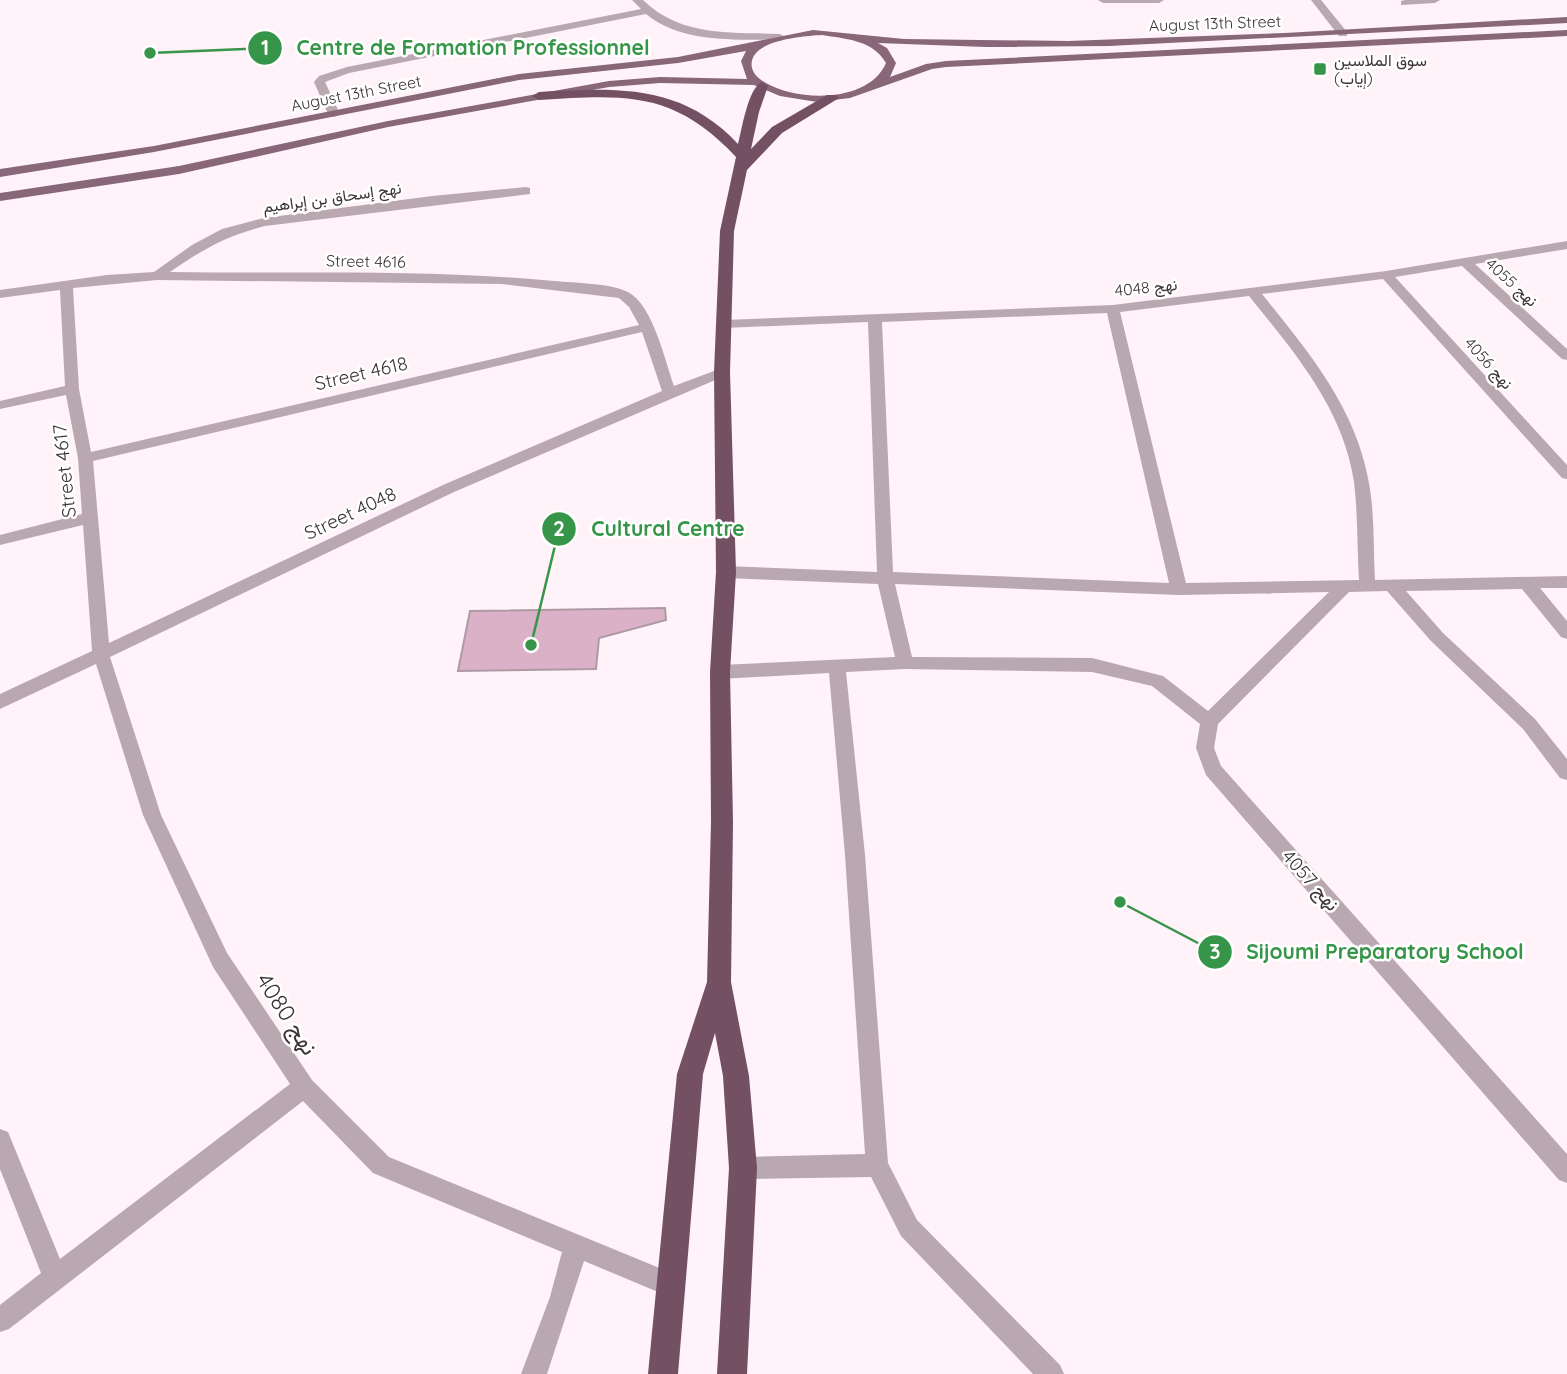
<svg xmlns="http://www.w3.org/2000/svg" width="1567" height="1374" font-family="Quicksand,Vazirmatn,sans-serif">
<style>
.building{fill:#dab1c6;stroke:#ad9aa4;stroke-width:2}
.lines{fill:none;stroke-linecap:round;stroke-linejoin:round}
.minor{fill:#baa8b1;fill-rule:evenodd}
.major{fill:#876778;fill-rule:evenodd}
.highway{fill:#745063;fill-rule:evenodd}
.poi-dot{fill:#369548;stroke:#fff;stroke-width:2.5}
.labels{text-anchor:middle;stroke-width:5;stroke-linejoin:round;paint-order:stroke}
.far-street-label{font-size:16px;fill:#3b3337;stroke:#fff}
.far-poi-label{font-size:16px;fill:#3b3337;stroke:#fff;text-anchor:start}
.street-label{font-size:19px;fill:#3b3337;stroke:#fff}
.near-street-label{font-size:23px;fill:#3b3337;stroke:#fff}
.leader{fill:none;stroke:#369548;stroke-width:2.5}
.callout-dot{fill:#369548;stroke:#fff;stroke-width:2.5}
.mark-label{font-size:21px;text-anchor:middle;font-weight:bold;fill:#fff}
.callout-label{font-size:21px;text-anchor:middle;font-weight:bold;fill:#369548;stroke:#fff;stroke-width:5;stroke-linejoin:round;paint-order:stroke}
</style>
<rect width="100%" height="100%" fill="#fff2f8"/>
<path class="building" d="M665,608L666,620L599,638L596,669L458,671L470,611Z"/>
<g class="lines">
<path class="minor" d="M632,0H643C681,37 730,32 780,34L785,37L780,40C735,39 683,44 646,14L349,73L325,82L340,114L334,117L328,114L314,82L319,76L347,67L641,9Z
M1098,0H1164L1159,3H1103Z
M1311,0H1321L1347,32V36H1339Z
M1405,0H1440L1435,3L1401,5V1Z
M526,187L530,188V194L265,226C226,236 203,249 170,272C298,274 427,269 554,281C574,283 610,283 628,292C653,305 665,361 674,386L722,368L729,372L727,375L454,492L110,657L161,815L227,953L312,1080L389,1157L679,1276L682,1285L679,1294L670,1297L584,1261L547,1374H521L550,1297L562,1252L373,1173L303,1101L9,1329L0,1332V1305L41,1273L0,1169V1129L8,1132L60,1259L290,1084L213,967L143,815L96,664L0,709V694L92,651L83,525L0,545V535L82,514L78,458L66,395L0,409V401L65,386L60,290L0,298V290L107,275L154,272L192,245L222,229L264,218L432,196ZM157,280L502,284L619,298L629,307L639,325L91,452L79,389L73,288ZM642,332L662,391L443,485L109,643L93,461Z
M1567,241V249L1475,264L1567,349V360L1562,359L1462,266L1395,277L1567,465V479L1562,478L1383,279L1262,294C1307,350 1354,405 1368,478C1375,511 1373,546 1375,580L1567,576V588H1540L1567,621V639L1561,637L1522,589L1406,591L1443,633L1535,719L1567,759V780L1560,778L1523,729L1431,641L1387,591L1349,592L1218,724L1214,748L1221,766L1567,1154V1183L1559,1180L1206,775L1196,748L1200,724L1152,686L1092,672L905,669L846,672L865,855L888,1163L917,1220L1060,1365L1064,1374H1033L901,1236L871,1177L743,1179L735,1176L732,1168L735,1160L743,1157L865,1154L845,855L829,673L720,679L714,677L711,672L714,667L720,665L895,657L878,584L726,578L718,572L726,566L877,572L868,322L724,328L717,324L724,320L1113,305L1386,271ZM1249,296C1294,352 1343,408 1354,482C1358,515 1357,548 1359,580L1186,583L1120,312ZM1107,313L1169,583L893,572L882,322ZM895,584L1179,595L1329,592L1208,711L1163,676L1092,658L912,657Z"/>
<path class="major" d="M1567,17V23L1109,46L986,47L878,43L887,48L896,63L890,77L926,64L946,61L1567,30V36L946,67L932,69L850,98L817,102L780,96L754,85L660,83L609,87L388,127L179,174L0,201V193L179,166L388,121L609,81L660,77L747,79L741,61L746,51L678,63L519,80L154,152L0,177V169L154,146L519,74L678,57L813,30L904,39L1068,41L1285,33ZM822,35C846,39 873,40 886,63C869,103 798,102 766,83C759,79 754,75 752,68C746,40 804,36 822,35Z"/>
<path class="highway" d="M762,82L768,86L759,112L751,149L772,127L827,95H837L839,98L782,133L747,170L734,231L730,372L736,572L730,672L733,822L731,982L749,1076L757,1168L747,1374H717L729,1168L723,1076L715,1033L703,1074L678,1374H648L677,1074L707,982L711,822L710,672L716,572L714,372L720,231L736,157C673,90 625,95 539,100L532,96L539,92C616,88 681,83 738,144C742,129 748,88 762,82Z"/>
</g>
<rect class="poi-dot" x="1313" y="62" width="14" height="14" rx="3.5"/>
<g class="labels">
<g class="far-street-label">
<text transform="translate(1215 23) rotate(-2)" y="6">August 13th Street</text>
<text transform="translate(356 93) rotate(-11)" y="6">August 13th Street</text>
<text transform="translate(332 197) rotate(-8)" y="6">نهج إسحاق بن إبراهيم</text>
<text transform="translate(366 261) rotate(1)" y="6">Street 4616</text>
<text transform="translate(1512 282) rotate(42)" y="6">نهج 4055</text>
<text transform="translate(1146 287) rotate(-6)" y="6">نهج 4048</text>
<text transform="translate(1489 363) rotate(48)" y="6">نهج 4056</text>
</g>
<g class="far-poi-label">
<text x="1334" y="66">سوق الملاسين<tspan x="1334" dy="18">(إياب)</tspan></text>
</g>
<g class="street-label">
<text transform="translate(361 373) rotate(-13)" y="7">Street 4618</text>
<text transform="translate(64 471) rotate(-96)" y="7">Street 4617</text>
<text transform="translate(350 513) rotate(-25)" y="7">Street 4048</text>
<text transform="translate(1311 880) rotate(48)" y="7">نهج 4057</text>
</g>
<g class="near-street-label">
<text transform="translate(287 1014) rotate(57)" y="8">نهج 4080</text>
</g>
</g>
<path class="leader" d="M150 53L265 48M531 645L559 529M1120 902L1215 952"/>
<g class="callout-dot">
<circle cx="150" cy="53" r="7"/>
<circle cx="531" cy="645" r="7"/>
<circle cx="1120" cy="902" r="7"/>
<circle cx="265" cy="48" r="18"/>
<circle cx="559" cy="529" r="18"/>
<circle cx="1215" cy="952" r="18"/>
</g>
<g class="mark-label">
<text x="265" y="55">1</text>
<text x="559" y="536">2</text>
<text x="1215" y="959">3</text>
</g>
<g class="callout-label">
<text x="473" y="55">Centre de Formation Professionnel</text>
<text x="668" y="536">Cultural Centre</text>
<text x="1385" y="959">Sijoumi Preparatory School</text>
</g>
</svg>
